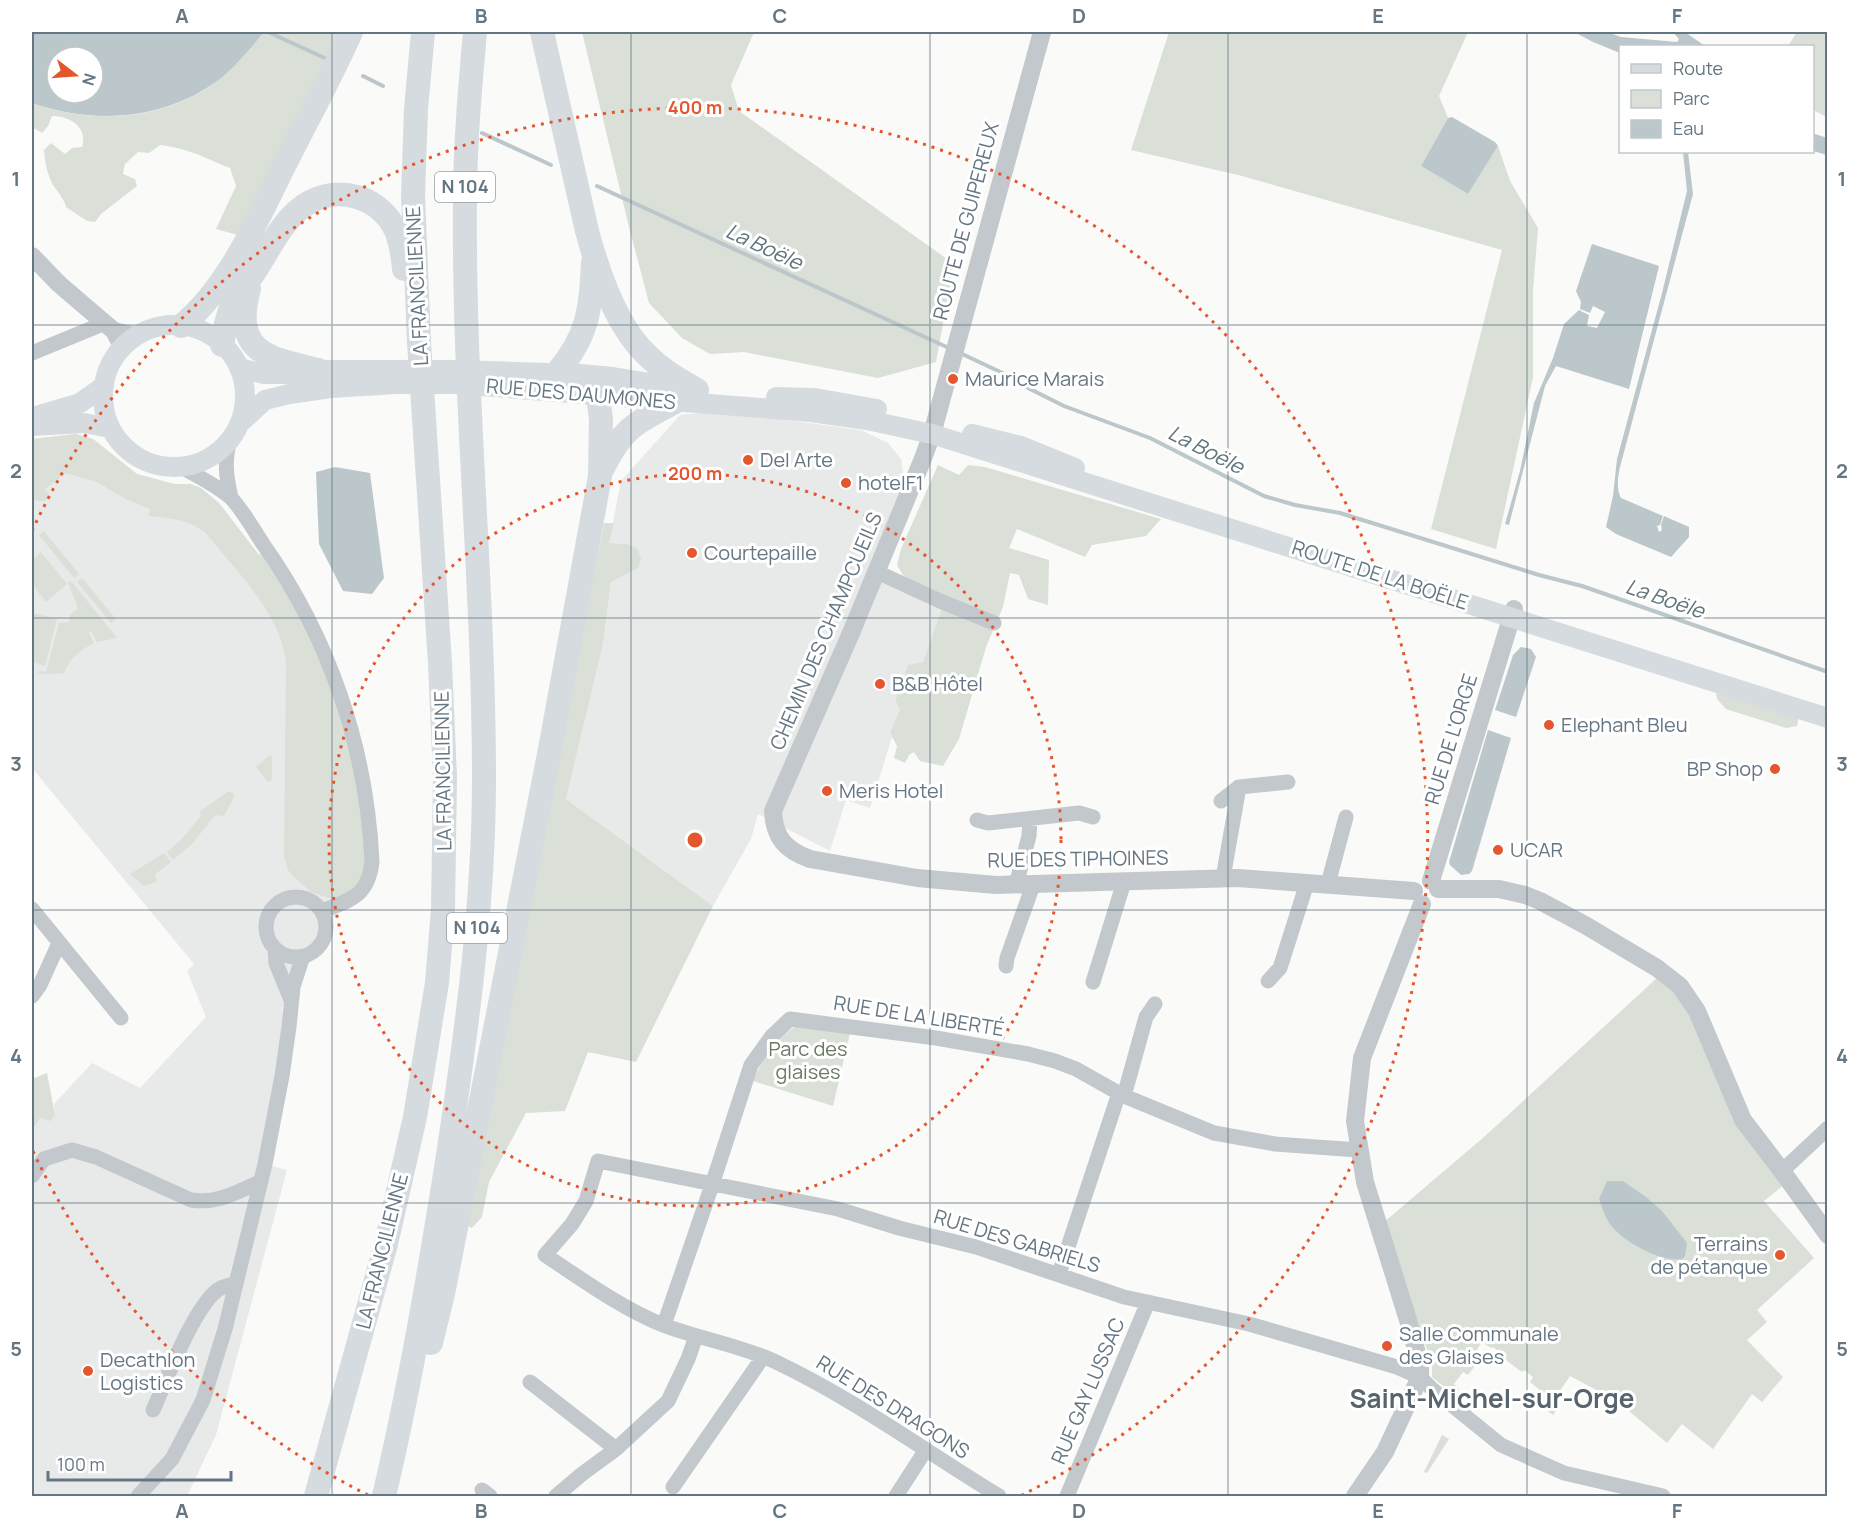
<svg xmlns="http://www.w3.org/2000/svg" width="1859" height="1528" font-family="Manrope,sans-serif">
<style>
.built{fill:#e8e9e9}
.green{fill:#dadfd7}
.water{fill:#bbc7cb;fill-rule:evenodd}
.lines{fill:none;stroke-linecap:round;stroke-linejoin:round}
.stream{stroke:#bbc7cb;stroke-width:4}
.minor{stroke:#c3c8cc;stroke-width:15}
.tertiary{stroke:#c3c8cc;stroke-width:18}
.secondary{stroke:#d6dbdf;stroke-width:20}
.trunk{stroke:#d6dbdf;stroke-width:24}
.grid{fill:none;stroke:#657683;stroke-width:1.5;stroke-opacity:0.55}
.ring{fill:none;stroke:#e4572e;stroke-width:3;stroke-dasharray:3 6}
.poi-dot{fill:#e4572e;stroke:#fff;stroke-width:2}
.labels{text-anchor:middle;stroke-width:6;stroke-linejoin:round;paint-order:stroke}
.shield{fill:#fff;stroke:#939fa8;stroke-width:1.5}
.shield-label{font-size:18px;font-weight:bold;fill:#657683}
.street-label{font-size:20px;fill:#657683;stroke:#fff}
.poi-label{font-size:20px;fill:#657683;stroke:#fff;text-anchor:start}
.park-label{font-size:20px;fill:#687a64;stroke:#fff}
.water-label{font-size:21px;font-style:italic;fill:#60757c;stroke:#fff}
.district-label{font-size:26px;font-weight:bold;fill:#57646e;stroke:#fff}
.centre{fill:#e4572e;stroke:#fff;stroke-width:3}
.ring-label{font-size:18px;text-anchor:middle;font-weight:bold;fill:#e4572e;stroke:#fff;stroke-width:6;stroke-linejoin:round;paint-order:stroke}
.neatline{fill:none;stroke:#657683;stroke-width:2}
.grid-label{font-size:20px;text-anchor:middle;font-weight:bold;fill:#657683}
</style>
<rect width="100%" height="100%" fill="#fafaf8"/>
<path class="built" d="M719,411L861,430L888,443L901,459L904,480L877,572L942,608L923,662L914,681L908,689L899,688L895,701L900,709L890,733L892,737L870,808L846,800L830,851L758,814L751,839L713,906L566,799L603,644L611,582L637,548L623,544L609,543L621,481L680,415Z
M76,434L93,439L137,474L174,484H190L201,488L219,503L259,555L261,554L278,578L345,897L282,1008L284,1020L265,1164L287,1170L216,1435L187,1496H32V1131L40,1118L55,1115L54,1104L92,1063L140,1088L206,1017L187,971L194,964L32,768V439Z"/>
<path class="green" d="M264,32H338L310,98L241,236L216,229L236,186L230,168C202,157 191,149 160,145L149,153L138,152L125,164L123,174L135,179L137,186L101,214L95,222L87,221L66,207C64,198 58,193 53,185C47,174 45,162 44,150L51,143L65,154L72,148L82,147C88,127 70,116 52,116L48,126L42,133L32,127V103C94,125 166,121 220,79C236,66 251,48 264,32Z
M582,32H754L731,85L739,111L954,264L936,362L878,378L744,352L710,354L682,338L649,303L629,227Z
M1169,32H1468L1439,96L1448,118L1421,166L1468,194L1498,146L1510,181L1538,228L1533,290V377L1496,549L1431,529L1502,250L1242,176L1131,150Z
M1797,32H1827V117L1813,110L1812,46H1788Z
M76,434L93,439L137,474L174,484H190L201,488L219,503L259,555L261,554L292,602L325,671L351,753L364,827L366,872L362,884L345,897L329,898L311,892L295,878L288,870L284,856L286,663C282,614 235,570 205,532C187,519 170,518 148,516L150,509L124,498L97,482L66,473L45,489L51,497C44,502 40,503 32,498V439Z
M938,465L959,475L968,465L985,467L1161,519L1146,536L1092,545L1085,557L1017,529L1009,548L1049,560L1048,605L1028,599L1019,575L1010,573L1003,607L986,647L959,739L943,766L920,761L914,752L909,755L905,763L894,758L897,746L890,733L900,709L895,701L899,688L908,689L913,681L905,673L908,665L923,662L942,608L903,575L897,565L901,549Z
M604,523H614L609,543L626,544L637,548L641,559L638,568L611,582L603,644L566,799L713,906L636,1062L588,1052L565,1111L526,1113L489,1182L482,1217L472,1228L465,1224Z
M44,531L79,574L74,578L39,535Z
M41,552L67,584L46,602L32,584V560Z
M82,578L116,619L111,623L77,582Z
M71,581L117,638L97,642L91,631L89,633L94,643C79,651 71,657 64,673L45,674L38,673L39,671L46,672L59,623L69,622L70,615L78,608L68,583Z
M32,613L57,619L45,666L32,662Z
M1716,693L1799,715L1797,726L1786,728L1726,709L1717,699Z
M270,755L272,757V780L268,782L256,767Z
M229,791L235,795L224,816L215,815L192,844L173,860L167,852L181,840L201,816L199,812Z
M164,853L171,862L154,875L158,881L144,886L130,874Z
M1658,977L1686,1003L1785,1184L1764,1201L1814,1258L1757,1310L1767,1322L1747,1340L1783,1377L1762,1402L1752,1394L1713,1449L1682,1424L1667,1443L1617,1401L1570,1376L1557,1395L1559,1406L1553,1415L1534,1401L1541,1391L1530,1382L1533,1377L1524,1370L1522,1372L1499,1355L1501,1353L1493,1347L1491,1348L1482,1342L1477,1349L1484,1354L1468,1375L1463,1372L1454,1384L1459,1389L1454,1395L1432,1377V1364L1383,1223L1484,1137Z
M796,1026L850,1033L833,1106L753,1081C761,1060 777,1038 796,1026Z
M47,1073L55,1115L51,1121L40,1118L32,1131V1079Z
M1442,1435L1449,1439L1427,1473L1424,1472Z"/>
<path class="water" d="M32,32H264C251,48 236,66 220,79C166,120 94,125 32,103ZM57,57H93V93H57Z
M1574,32H1607L1621,37L1677,42L1679,39L1673,32H1685L1705,46H1620V53L1593,42Z
M1452,117L1495,142L1498,146L1468,194L1421,166L1448,118Z
M1812,133L1827,138V155L1813,151Z
M1683,152H1688L1693,194L1620,467C1618,476 1616,489 1621,498L1663,516L1660,525L1657,526L1659,532L1662,530L1661,525L1664,516L1689,527V537L1671,557L1616,534L1606,527L1613,496L1617,459L1662,293L1687,191Z
M1592,244L1659,266L1629,389L1556,366L1545,386L1509,525L1505,524L1520,471L1534,403L1553,358L1564,324L1579,310L1589,315L1587,326L1597,328L1605,312L1593,306L1590,313L1580,309L1581,302L1576,291Z
M335,467L370,473L384,578L372,594L343,591L319,544L316,472Z
M1521,647L1531,649L1536,657L1516,717L1495,710L1513,655Z
M1488,730L1511,738L1472,871L1469,874L1461,875L1450,865L1449,862Z
M1607,1181H1623L1646,1197L1662,1211L1687,1243L1685,1256L1682,1259C1661,1263 1619,1240 1608,1221C1604,1215 1602,1206 1599,1199Z"/>
<g class="lines">
<path class="stream" d="M268,32L327,59
M363,76L383,86
M482,133L551,165
M597,186L951,349
M960,353L1009,376L1030,389L1064,406L1150,438L1264,496L1295,505L1340,513L1539,575L1582,586L1828,672"/>
<path class="minor" d="M32,353L105,323
M230,439C224,463 226,475 231,498
M182,467C195,475 221,488 232,499C244,512 253,529 263,544C329,637 367,748 372,862C368,897 350,900 322,911
M877,572L940,601L994,623
M1221,801L1239,787
M977,820L988,823L1079,813L1093,817
M1223,878L1239,787L1288,782
M1328,884L1346,817
M1016,885L1029,836L1030,819
M266 927a30 30 0 1 1 60 0a30 30 0 1 1-60 0Z
M32,909L121,1018
M275,949L276,963L291,1000
M1006,966L1007,958L1033,885
M1268,981L1280,968L1307,883
M1093,982L1124,882
M32,996L40,985L59,943
M1124,1096L1146,1017L1155,1004
M1782,1171L1828,1128
M32,1176L44,1159L72,1150L96,1157L191,1200C218,1204 236,1192 260,1182
M1059,1274L1119,1093
M664,1325L712,1185L751,1065L771,1037L790,1019L936,1038L1028,1054L1055,1061L1076,1069L1124,1096L1214,1133L1275,1144L1358,1150
M530,1382L616,1449
M153,1410C165,1384 196,1300 221,1288C225,1286 230,1285 234,1284
M673,1487L763,1357
M482,1490L490,1496
M138,1496L172,1459L203,1400L225,1329L265,1164L282,1076L289,1027L293,987L303,956
M556,1496L582,1474L616,1449L668,1401L688,1359L696,1336
M896,1496L925,1451
M999,1496C925,1451 854,1399 776,1362C740,1345 700,1339 663,1325C621,1308 583,1280 545,1255L572,1224L586,1201L598,1161L838,1209L899,1228L976,1247L1124,1297L1249,1324L1397,1367L1420,1377L1432,1389L1501,1445L1564,1473L1663,1496
M1067,1496L1148,1302"/>
<path class="tertiary" d="M1042,32L932,434L922,461L851,633L773,811C774,837 785,850 810,859L917,878L996,885L1238,878L1414,891
M32,256L59,284L114,331L123,347
M114,331L136,336
M1431,881L1514,609
M1438,889H1499L1525,895L1540,901L1585,925L1657,968L1680,986L1697,1011L1743,1120L1782,1171L1828,1235
M1355,1496L1385,1452L1420,1377V1364L1408,1320L1365,1182L1355,1121L1362,1058L1422,904"/>
<path class="secondary" d="M103 396a71 71 0 1 1 142 0a71 71 0 1 1-142 0Z
M239,368L264,374H289L318,370H457L581,374L613,377L693,390
M776,397L815,398L877,409
M32,417L80,403L104,386
M239,424L265,400L289,394L331,388L396,384H456L811,412L867,420L932,434L1828,718
M32,426L84,423L110,428
M972,434L1021,446L1075,468"/>
<path class="trunk" d="M542,32L587,231C598,272 616,327 648,356C662,370 680,380 697,390
M249,289C232,352 267,358 318,370
M181,326C227,289 256,223 282,170C305,124 330,79 351,32
M222,345C225,329 227,315 234,300C238,291 247,283 253,274C269,251 281,221 305,205C338,183 382,197 397,233C401,245 403,257 404,269
M556,374C588,336 591,310 593,262
M603,468C623,427 637,422 675,402
M431,1343L443,1294L550,749L600,476L601,419L598,396
M316,1496L386,1244L415,1117L437,983L443,909L445,778L440,663L419,342L413,196L416,109L423,32
M384,1496C410,1386 429,1274 447,1162C466,1035 484,907 484,779C484,586 463,394 465,201C465,145 470,88 475,32"/>
</g>
<path class="grid" d="M332,32V1496M631,32V1496M930,32V1496M1228,32V1496M1527,32V1496M32,325H1828M32,618H1828M32,910H1828M32,1203H1828"/>
<g class="ring">
<circle cx="695" cy="840" r="366"/>
<path d="M368 1495A732 732 0 0 1 32 1149M32 531A732 732 0 1 1 1022 1495"/>
</g>
<g class="poi-dot">
<circle cx="953" cy="379" r="6"/>
<circle cx="748" cy="460" r="6"/>
<circle cx="846" cy="483" r="6"/>
<circle cx="692" cy="553" r="6"/>
<circle cx="880" cy="684" r="6"/>
<circle cx="1549" cy="725" r="6"/>
<circle cx="1775" cy="769" r="6"/>
<circle cx="827" cy="791" r="6"/>
<circle cx="1498" cy="850" r="6"/>
<circle cx="1780" cy="1255" r="6"/>
<circle cx="1387" cy="1346" r="6"/>
<circle cx="88" cy="1371" r="6"/>
</g>
<g class="labels">
<g class="shield">
<rect x="435" y="172" width="60" height="30" rx="4.5"/>
<rect x="447" y="913" width="60" height="30" rx="4.5"/>
</g>
<g class="shield-label">
<text x="465" y="193">N 104</text>
<text x="477" y="934">N 104</text>
</g>
<g class="street-label">
<text transform="translate(966 221) rotate(-75)" y="7">ROUTE DE GUIPEREUX</text>
<text transform="translate(417 286) rotate(-93)" y="7">LA FRANCILIENNE</text>
<text transform="translate(581 394) rotate(5)" y="7">RUE DES DAUMONES</text>
<text transform="translate(1380 575) rotate(18)" y="7">ROUTE DE LA BOËLE</text>
<text transform="translate(826 631) rotate(-67)" y="7">CHEMIN DES CHAMPCUEILS</text>
<text transform="translate(1451 739) rotate(-73)" y="7">RUE DE L'ORGE</text>
<text transform="translate(443 771) rotate(-91)" y="7">LA FRANCILIENNE</text>
<text transform="translate(1078 859) rotate(-1)" y="7">RUE DES TIPHOINES</text>
<text transform="translate(919 1016) rotate(9)" y="7">RUE DE LA LIBERTÉ</text>
<text transform="translate(1017 1241) rotate(17)" y="7">RUE DES GABRIELS</text>
<text transform="translate(382 1251) rotate(-76)" y="7">LA FRANCILIENNE</text>
<text transform="translate(1088 1391) rotate(-67)" y="7">RUE GAY LUSSAC</text>
<text transform="translate(893 1407) rotate(32)" y="7">RUE DES DRAGONS</text>
</g>
<g class="poi-label">
<text x="965" y="386">Maurice Marais</text>
<text x="760" y="467">Del Arte</text>
<text x="858" y="490">hotelF1</text>
<text x="704" y="560">Courtepaille</text>
<text x="892" y="691">B&amp;B Hôtel</text>
<text x="1561" y="732">Elephant Bleu</text>
<text x="1763" y="776" text-anchor="end">BP Shop</text>
<text x="839" y="798">Meris Hotel</text>
<text x="1510" y="857">UCAR</text>
<text x="1768" y="1251" text-anchor="end">Terrains<tspan x="1768" dy="23">de pétanque</tspan></text>
<text x="1399" y="1341">Salle Communale<tspan x="1399" dy="23">des Glaises</tspan></text>
<text x="100" y="1367">Decathlon<tspan x="100" dy="23">Logistics</tspan></text>
</g>
<g class="park-label">
<text x="808" y="1056">Parc des<tspan x="808" dy="23">glaises</tspan></text>
</g>
<g class="water-label">
<text transform="translate(764 247) rotate(25)" y="7">La Boële</text>
<text transform="translate(1206 450) rotate(27)" y="7">La Boële</text>
<text transform="translate(1665 599) rotate(19)" y="7">La Boële</text>
</g>
<g class="district-label">
<text x="1492" y="1408">Saint-Michel-sur-Orge</text>
</g>
</g>
<circle cx="695" cy="840" r="9" class="centre"/>
<g class="ring-label">
<text x="695" y="114">400 m</text>
<text x="695" y="480">200 m</text>
</g>
<rect width="1859" height="1528" fill="none" stroke="#ffffff" stroke-width="66"/>
<rect x="1619" y="45" width="195" height="108" fill="#ffffff" stroke="#c1c8cd" stroke-width="1.5"/>
<rect x="1631" y="64" width="30" height="9" fill="#d6dbdf" stroke="#c1c8cd" stroke-width="1.5"/>
<text x="1673" y="75" font-size="18" fill="#657683">Route</text>
<rect x="1631" y="90" width="30" height="18" fill="#dadfd7" stroke="#c1c8cd" stroke-width="1.5"/>
<text x="1673" y="105" font-size="18" fill="#657683">Parc</text>
<rect x="1631" y="120" width="30" height="18" fill="#bbc7cb" stroke="#c1c8cd" stroke-width="1.5"/>
<text x="1673" y="135" font-size="18" fill="#657683">Eau</text>
<g transform="translate(75 75) rotate(107)"><circle r="28" fill="#ffffff" stroke="#c1c8cd" stroke-width="1.5"/>
<path d="M0-4.5L10 22L0 15L-10 22Z" fill="#e4572e"/>
<text y="-9" font-size="16" font-weight="bold" text-anchor="middle" fill="#657683">N</text>
</g>
<path d="M48 1471v9h183v-9" fill="none" stroke="#657683" stroke-width="3"/>
<text x="57" y="1471" font-size="18" fill="#657683" stroke="#ffffff" stroke-width="4.5" paint-order="stroke">100 m</text>
<rect x="33" y="33" width="1793" height="1462" class="neatline"/>
<g class="grid-label">
<text x="182" y="23">A</text>
<text x="481" y="23">B</text>
<text x="780" y="23">C</text>
<text x="1079" y="23">D</text>
<text x="1378" y="23">E</text>
<text x="1677" y="23">F</text>
<text x="16" y="186">1</text>
<text x="1842" y="186">1</text>
<text x="16" y="478">2</text>
<text x="1842" y="478">2</text>
<text x="16" y="771">3</text>
<text x="1842" y="771">3</text>
<text x="16" y="1063">4</text>
<text x="1842" y="1063">4</text>
<text x="16" y="1356">5</text>
<text x="1842" y="1356">5</text>
<text x="182" y="1518">A</text>
<text x="481" y="1518">B</text>
<text x="780" y="1518">C</text>
<text x="1079" y="1518">D</text>
<text x="1378" y="1518">E</text>
<text x="1677" y="1518">F</text>
</g>
</svg>
